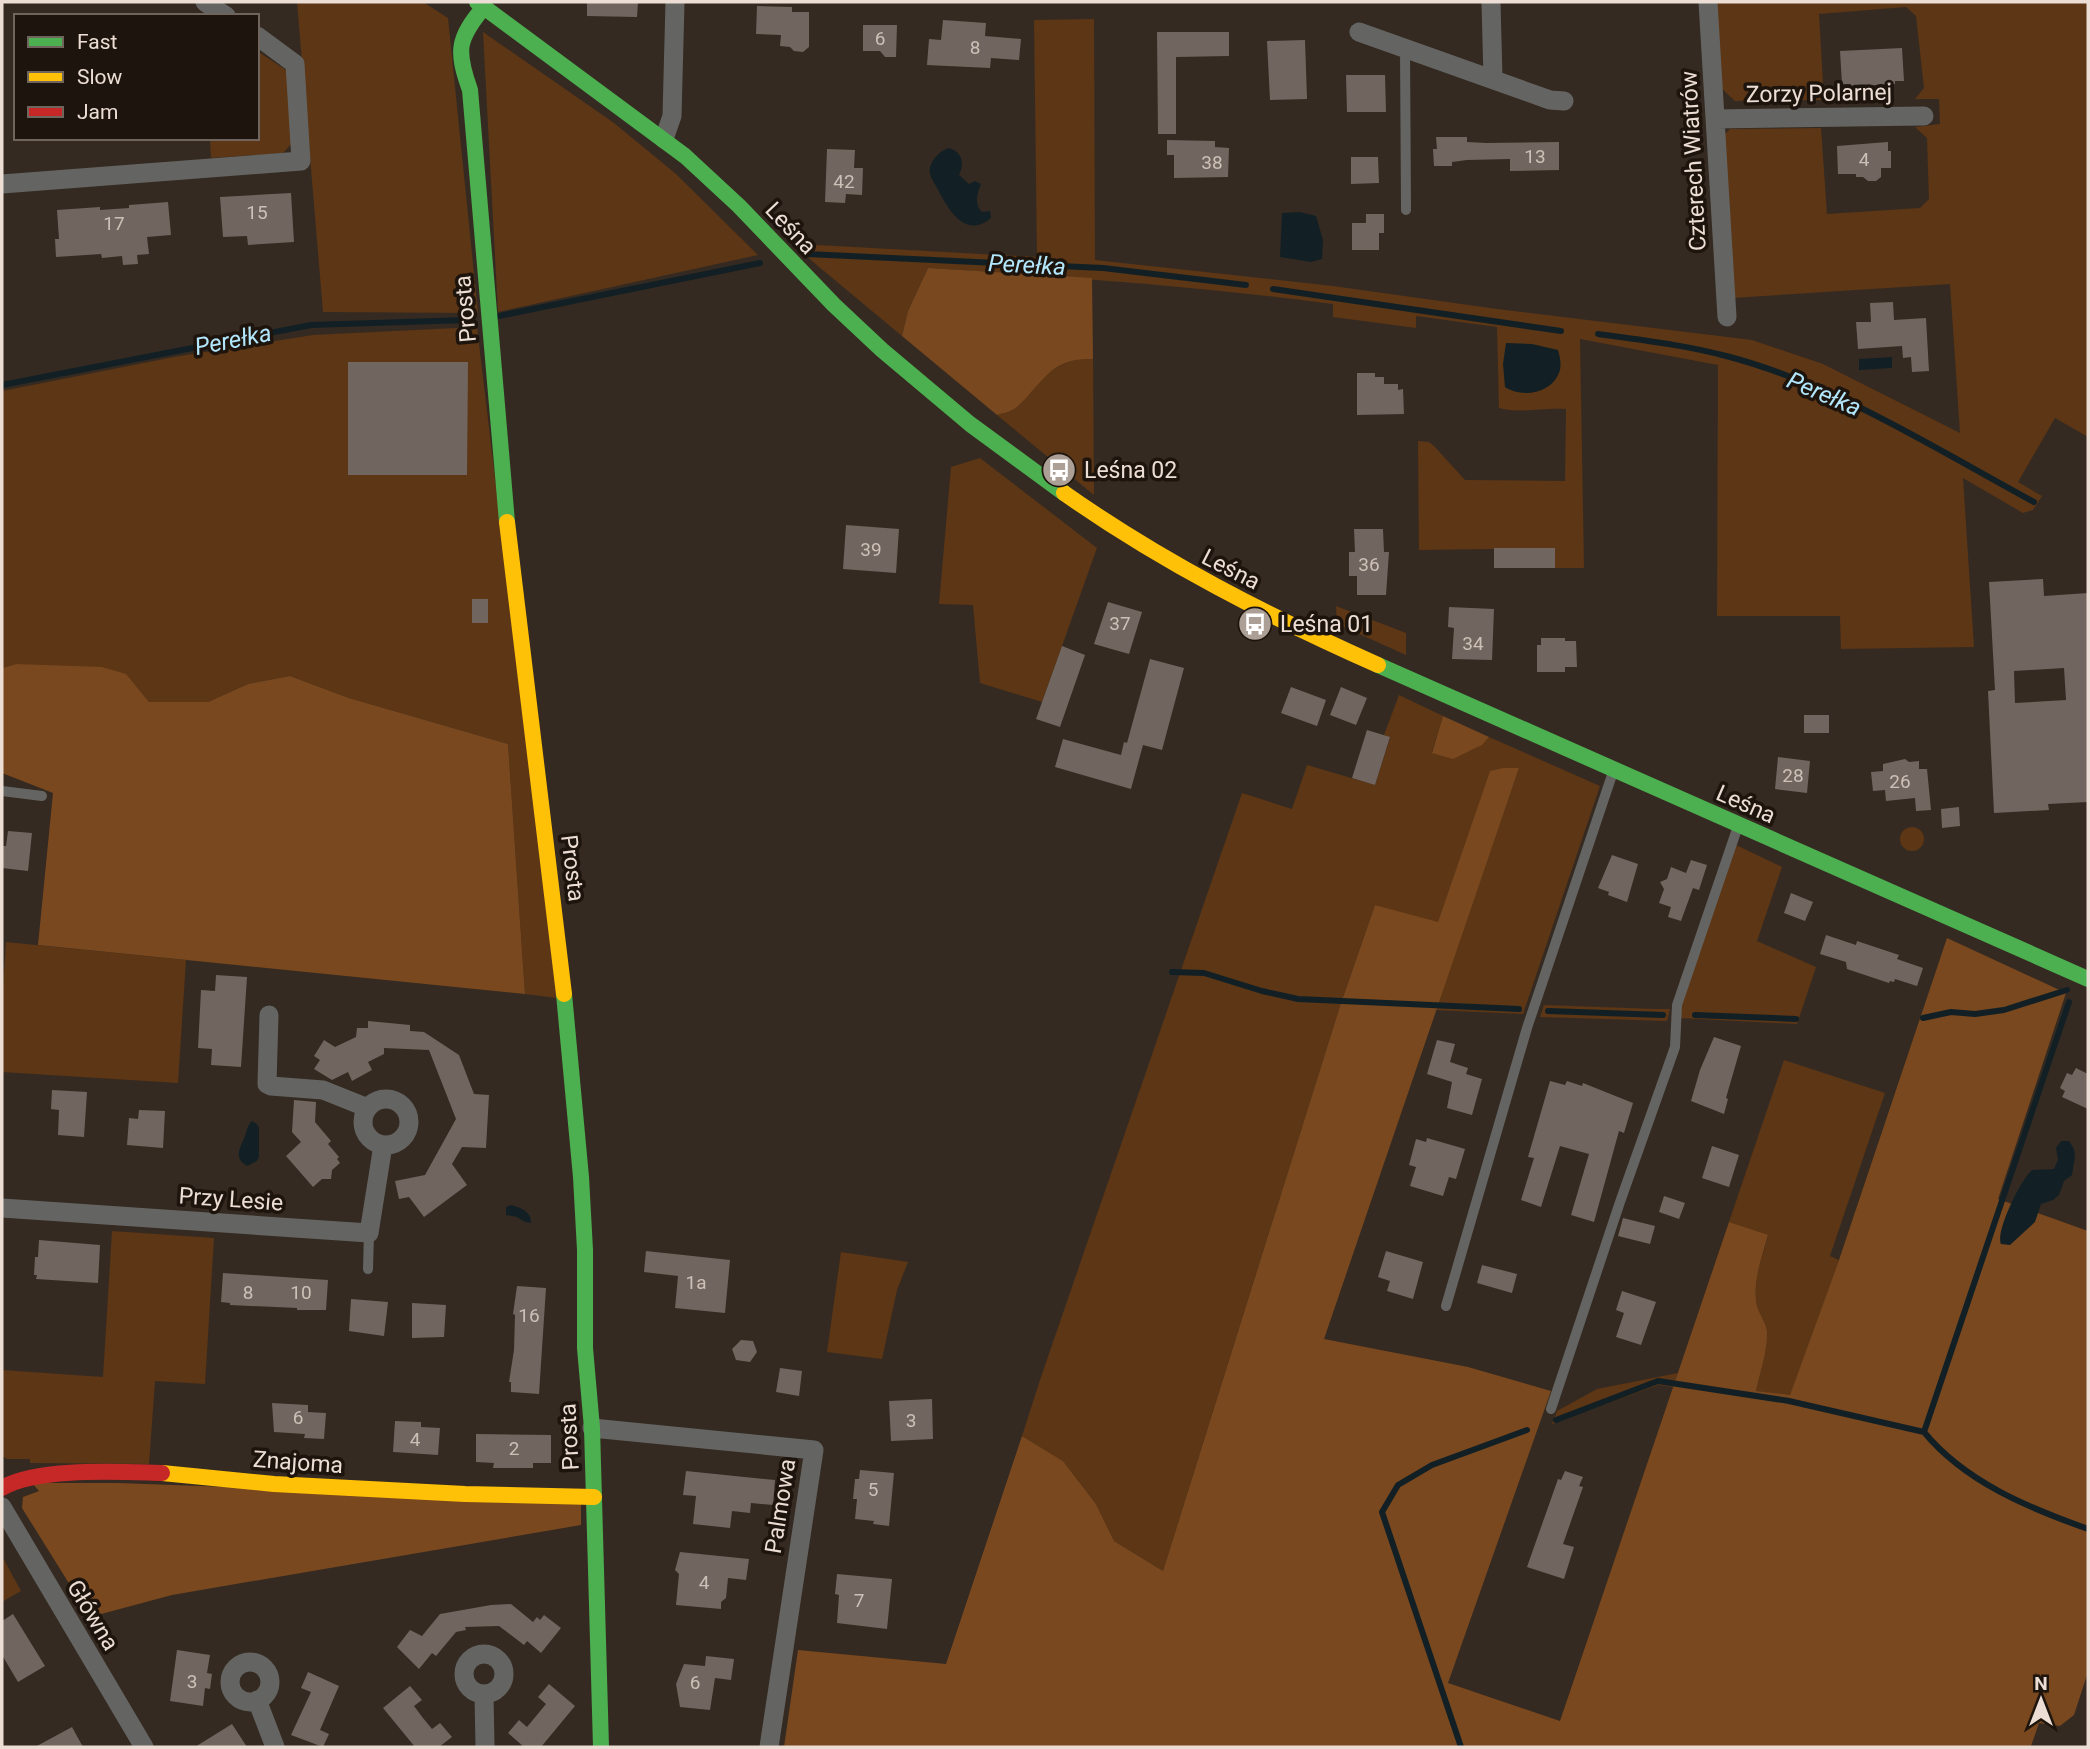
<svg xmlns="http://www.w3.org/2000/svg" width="2090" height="1749" font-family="Roboto,sans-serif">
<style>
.green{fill:#5c3615}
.forest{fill:#79481e}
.water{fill:#122025}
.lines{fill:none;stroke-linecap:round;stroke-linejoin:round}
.stream{stroke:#122025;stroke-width:6}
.building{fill:#70665f;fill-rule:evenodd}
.lane{stroke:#646563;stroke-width:10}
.street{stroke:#646563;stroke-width:19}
.fast{stroke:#4caf50;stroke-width:16}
.slow{stroke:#ffc107;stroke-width:16}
.jam{stroke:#c62828;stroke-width:16}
.labels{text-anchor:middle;stroke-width:7;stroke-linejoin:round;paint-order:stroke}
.number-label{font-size:19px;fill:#cdc0b7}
.street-label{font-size:23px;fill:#ecded4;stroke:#1d140d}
.poi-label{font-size:23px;fill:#ecded4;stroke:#1d140d;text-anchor:start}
.water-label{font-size:24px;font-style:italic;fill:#b2e6fb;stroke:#1d140d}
</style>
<rect width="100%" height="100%" fill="#352a21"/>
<path class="green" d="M297,2H423L448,18L478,313L323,312Z
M1713,2H2088V437L2055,418L2018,482L2042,496L2033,510L2023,513L1963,478L1974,647L1841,649L1840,616H1717L1718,365L1580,339L1584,568H1555V548L1419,550L1418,441L1429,442L1434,446L1465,480L1565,481L1566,409C1543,407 1521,414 1499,408L1497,327L1416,316V328L1333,317V304C1198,286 1063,277 928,268L908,311L902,336L812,261L798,246L817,245L1037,257L1034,20L1094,19L1095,260L1333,286L1497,309L1752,340L1823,364L1960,433L1950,284L1732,298L1724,135L1730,129L1821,128L1827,214L1920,208L1929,199L1927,138L1915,127L1940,124L1939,99H1915L1924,88L1916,16L1906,7L1819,14L1824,100L1735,101L1719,86Z
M483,32L614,123L676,174L758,255L498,312Z
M257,51L289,72L295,140L283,153L211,158L210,138H257Z
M477,327L557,998L525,994L508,744L349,698L290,676L248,684L208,702H149L126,675L16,664L2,668V391L174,357L313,335Z
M1083,358L1093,359L1094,495L997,415C1003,413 1013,412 1017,407C1041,384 1047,365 1083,358Z
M980,458L1097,548L1042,702L980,683L973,605L939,604L951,467Z
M1336,606L1406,633V655L1337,624Z
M1399,695L1443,716L1432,752C1457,753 1471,757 1489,737L1600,786L1523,1014L1435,1010L1519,768L1490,772L1438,923L1375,905L1340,1006L1163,1571L1114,1541L1096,1504L1063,1461L1022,1436L1041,1377L1242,793L1292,809L1307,765L1375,785L1390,738L1384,735Z
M1900 839a12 12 0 1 1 24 0a12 12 0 1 1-24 0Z
M1736,845L1782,867L1757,941L1816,967L1797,1024L1680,1018V1010Z
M6,942L186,960L178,1083L2,1072V1005Z
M1544,1005L1657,1009H1670L1667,1021L1540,1017Z
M1784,1060L1885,1093L1830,1256L1839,1260L1790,1396L1756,1391C1760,1372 1768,1351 1767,1331C1766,1322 1759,1315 1757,1306C1752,1283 1762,1257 1768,1236L1729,1222Z
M112,1231L214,1238L205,1384L155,1381L149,1464L30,1463V1459H7L2,1456V1370L103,1377Z
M841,1252L908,1262L897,1290L882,1359L827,1352Z
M1678,1373L1673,1387L1658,1385L1552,1424L1557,1411L1597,1389Z
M2,1556L21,1591L2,1602Z"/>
<path class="forest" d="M928,268L1092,278L1093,359C1051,357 1043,383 1017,407C1012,412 1003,413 997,415L902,336L908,311Z
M16,664L102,667L126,674L149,702H208L248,684L290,676L349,698L508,744L525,994L38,945L53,793L2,773V668Z
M1443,716L1489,737L1482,745L1453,759L1432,753Z
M1503,768H1519L1324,1339L1468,1367L1551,1391L1448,1683L1560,1721L1729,1222L1768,1235C1762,1257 1752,1283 1757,1306C1759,1314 1766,1322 1767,1331C1768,1351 1760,1372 1756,1391L1790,1395L1839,1260L1947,938L2066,993L1998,1199L2088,1231V1672L2074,1715L2060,1726L2039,1723L2031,1746L2033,1747H784L798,1650L946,1664L1022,1436L1063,1461L1096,1504L1114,1541L1163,1571L1340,1006L1375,905L1438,922L1490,771Z
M32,1483H118L581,1500V1525L172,1595L90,1617L22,1508L23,1497L39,1491Z"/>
<path class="water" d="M949,148C962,152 965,163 959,175L969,184L975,181L981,184C977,194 974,204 982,212L990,211L991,218C965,240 948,209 937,188C934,182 928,175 930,167C933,158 941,150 949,148Z
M1300,212L1316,216L1323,240L1322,259L1311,262L1280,257L1282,213Z
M1506,343L1532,344L1558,350C1560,357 1562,366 1559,373C1551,394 1521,398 1505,387L1503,364Z
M1892,357V368L1859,370V359Z
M252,1121L257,1124L259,1128V1157L257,1161L247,1166C233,1157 240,1149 245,1136C247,1130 247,1126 252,1121Z
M2061,1141H2069L2074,1149L2075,1157L2072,1175L2064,1181L2059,1195L2053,1200L2041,1204L2035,1222L2010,1245L2001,1244C1995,1232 2021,1179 2032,1170L2054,1169L2058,1160L2056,1148Z
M511,1205C520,1207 532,1212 531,1223L525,1222L517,1217L506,1215V1207Z"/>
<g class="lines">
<path class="stream" d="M807,254L1103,268L1246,285
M1273,289L1561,331
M499,316L760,263
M1598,334C1642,340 1686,345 1730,357C1838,386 1936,449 2034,502
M2,385L311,325L467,320
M1172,972L1204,973L1262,991L1298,999L1519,1009
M2069,1002L1924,1432C1965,1482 2029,1508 2088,1529
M1548,1011L1663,1015
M1695,1015L1796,1019
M1923,1018L1951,1012L1975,1014L2004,1010L2067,990
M1556,1420L1658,1381L1789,1401L1924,1432
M1461,1747L1382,1512L1398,1485L1432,1465L1527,1430"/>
</g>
<path class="building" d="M587,2H638L637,17L587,16Z
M757,6L792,7V12H809V47L803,52L794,51L790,47L780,46L781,35L756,34Z
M943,20L986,23L985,36L1021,39L1019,60L991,58L990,68L927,65L929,39L941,40Z
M863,25H897L896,57H885L880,51H863Z
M1157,32H1229V56L1176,57V134H1158Z
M1305,40L1307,99L1270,100L1267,41Z
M1902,48L1904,81H1895V84L1876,85L1851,87V84H1842L1840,51Z
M1346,75H1385L1386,112H1347Z
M1436,137H1467V142L1486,143L1559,142V170L1510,171V159L1467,160L1452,162V166H1434L1433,149H1437Z
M1167,140L1215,141V147L1229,148L1228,177L1174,178V155H1167Z
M1888,142V151H1891V168H1881V177L1876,181H1868L1863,177H1856V174H1838L1837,146Z
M827,149L855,150L854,168H863L862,195L846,194L845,203L825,202Z
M1351,157H1378L1379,183L1351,184Z
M291,193L294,242L248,245L247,236L223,237L220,197Z
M168,202L171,235L147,237L149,254L137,255L138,264L123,265L122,256L102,258L101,254L56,257L55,239H59L57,210L100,207V210L129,208V205Z
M1366,214H1384V233H1379V250H1352V223H1366Z
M1893,302L1894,320L1926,318L1929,371L1912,372L1911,357L1903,358L1902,346L1858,349L1856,322H1871L1870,303Z
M348,362H468L467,475H348Z
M1357,373H1375V377H1384V384H1398V390L1403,389L1404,414L1357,415Z
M846,525L899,529L896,573L843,569Z
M1354,529H1383L1384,552H1389L1386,595H1357V576H1349V552H1355Z
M1494,548H1555V568H1494Z
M2043,579L2044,596L2088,593V802L2048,804L2049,810L1994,813L1988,691L1995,690L1989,582ZM2064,668L2066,700L2015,703L2014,671Z
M472,599H488V623H472Z
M1108,602L1142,612L1129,654L1094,644Z
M1449,607L1494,609L1492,660L1452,659L1454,628L1448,627Z
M1541,638H1565V641H1576L1577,667H1565V672H1537V645H1541Z
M1062,646L1085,655L1060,727L1036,719Z
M1150,659L1184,668L1162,750L1143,745L1131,789L1055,767L1063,739L1121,755L1124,742L1127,743Z
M1291,687L1326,700L1317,726L1281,713Z
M1341,687L1367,698L1356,725L1330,715Z
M1804,715H1829V733H1804Z
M1367,730L1390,737L1375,785L1352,778Z
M1778,757L1810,761L1807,793L1775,789Z
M1905,759L1909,762L1919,761V769H1927L1931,810L1916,811L1915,798L1886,801L1885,790L1873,791L1871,772L1883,771V764Z
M1959,807L1960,826L1942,828L1941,809Z
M8,831L32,833L28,871L2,868V846H6Z
M1612,855L1638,864L1627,902L1608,895L1609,892L1598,888Z
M1691,860L1707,865L1699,890L1693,888L1681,921L1668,917L1671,907L1659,903L1664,889L1660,882L1667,879L1671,867L1686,873Z
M1791,893L1813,902L1805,921L1784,913Z
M1826,935L1856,945L1857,941L1899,955L1897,959L1923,968L1917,986L1895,979L1894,982L1890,981L1889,983L1847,969L1846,962L1820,954Z
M216,975L247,977L241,1067L211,1065L212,1049L198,1048L201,990L215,991Z
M368,1021L410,1025V1031L424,1032L459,1055L474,1094L489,1095L486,1148L462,1147L452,1164L467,1185L424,1217L409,1197L399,1199L395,1181L425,1175L456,1119L429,1050L384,1048V1054L368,1062L372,1070L352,1081L348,1072L332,1080L314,1069L320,1060L314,1056L324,1040L335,1047L356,1037L357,1028H368Z
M1714,1037L1741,1046L1726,1098L1728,1099L1724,1114L1691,1101L1700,1070Z
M1437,1040L1455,1044L1450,1062L1468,1068L1466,1074L1482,1079L1472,1115L1447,1108L1452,1082L1427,1074Z
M2076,1068L2088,1074V1109L2062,1097L2065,1091L2060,1088L2067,1073L2072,1075Z
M1550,1081L1565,1085L1567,1081L1582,1086L1583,1083L1633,1103L1624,1133L1619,1131L1594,1222L1571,1215L1589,1154L1560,1146L1541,1207L1521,1200L1534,1158L1528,1157Z
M52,1090L87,1092L84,1137L58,1135L59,1110L51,1109Z
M294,1100L316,1102L315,1122L331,1141L328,1144L339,1157L337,1159L340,1163L332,1170L331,1179H322L313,1187L286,1156L301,1142L292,1132Z
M139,1110L165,1111L163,1148L127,1145L129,1118L138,1119Z
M1427,1138L1465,1149L1456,1179L1449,1177L1443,1196L1410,1186L1416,1167L1409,1165L1416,1139L1426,1142Z
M1712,1146L1739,1155L1729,1187L1702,1178Z
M1664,1196L1685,1203L1679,1219L1659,1212Z
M1623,1218L1655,1226L1650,1244L1618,1236Z
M39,1240L100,1245L98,1283L36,1279L37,1275H34L35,1257H38Z
M646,1251L730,1260L725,1313L675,1308L678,1276L644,1272Z
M1386,1251L1423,1262L1413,1299L1387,1291L1390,1281L1378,1277Z
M1482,1265L1517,1274L1512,1293L1477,1283Z
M223,1273L328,1280L326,1310H297V1308L230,1305V1303L221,1302Z
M517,1286L546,1288L539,1394L511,1392V1382H509L514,1350L515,1315L513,1314Z
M1622,1291L1656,1302L1641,1345L1616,1337L1624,1313L1616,1310Z
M351,1299L388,1302L384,1336L349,1331Z
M412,1303L446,1305L444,1337L412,1338Z
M741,1340L753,1341L757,1352L750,1362L736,1360L732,1349Z
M780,1368L802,1371L799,1396L776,1392Z
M932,1399L933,1439L891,1441L889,1401Z
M272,1403L308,1405V1412L326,1413L324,1439L304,1438L305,1434L274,1432Z
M395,1421L421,1422V1427L440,1428L438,1455L393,1452Z
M476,1434L551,1435V1463H533V1468H493L494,1463L476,1462Z
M860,1470L894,1473L889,1526L873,1524L874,1521L855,1519L857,1499H853L855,1479H859Z
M686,1471L775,1480L773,1505L751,1503L750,1513L732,1511L730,1528L693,1524L696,1496L683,1495Z
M1565,1471L1583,1477L1579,1486L1583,1487L1563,1544L1574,1547L1564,1579L1527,1567L1558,1479L1561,1480Z
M680,1552L749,1559L746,1580L728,1578L726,1598L721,1602V1609L676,1605L679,1574L675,1570Z
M837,1574L892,1579L887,1629L837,1623L839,1595L835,1594Z
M511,1604L533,1622L537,1617L540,1620L544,1615L561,1628L541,1653L527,1641L524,1645L499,1626L465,1627L466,1630L456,1632L436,1656L432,1653L419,1669L397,1647L410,1630L422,1636L440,1614L491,1605Z
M13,1614L45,1666L18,1682L2,1655V1621Z
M177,1650L210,1655L207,1673L212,1674L210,1689L205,1688L203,1706L170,1701Z
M706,1656L734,1659L731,1680L715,1678L710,1710L680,1707L676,1684L684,1664L705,1666Z
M308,1672L339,1686L320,1730L329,1734L323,1747L291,1735L311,1692L301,1688Z
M549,1684L575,1706L541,1747H524L508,1733L519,1720L527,1727L546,1704L538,1697Z
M410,1686L422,1700L414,1706L423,1718L432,1729L440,1723L452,1737L439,1747H415L383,1708Z
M232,1724L247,1747H195Z
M72,1727L83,1747H35Z"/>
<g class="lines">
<path class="lane" d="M1405,48L1406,210
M2,791L42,796
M368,1269L369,1233
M1446,1306L1527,1028L1613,772
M1551,1409L1620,1202L1675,1047L1677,1005L1737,829"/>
<path class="street" d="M205,2L226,16
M1491,2L1493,79
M1708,2L1727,317
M1359,32L1550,100L1564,101
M1716,119L1924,116
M664,139L672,116L675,2
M2,184L301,161L295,64L257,36
M269,1015L267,1084L271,1086L323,1090L368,1108
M363 1122a23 23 0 1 1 46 0a23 23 0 1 1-46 0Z
M2,1208L369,1233L383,1145
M592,1428L814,1450L769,1747
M2,1507L144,1747
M464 1674a20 20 0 1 1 40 0a20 20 0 1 1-40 0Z
M230 1682a20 20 0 1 1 40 0a20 20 0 1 1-40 0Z
M484,1694L485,1747
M257,1700L275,1747"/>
<path class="fast" d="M477,2L685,156L739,206L834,305L882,350L970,424L1064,493
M484,7C457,39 456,51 470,90L507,522
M1378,665L2088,979
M564,994L581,1177L585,1250V1348L592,1428L601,1747"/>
<path class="slow" d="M1064,493C1162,562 1268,616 1378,665
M507,522L564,994
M162,1473L274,1484L465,1494L594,1497"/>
<path class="jam" d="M2,1488C37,1467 120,1472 162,1473"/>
</g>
<defs>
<g id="bus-disc" transform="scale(1.75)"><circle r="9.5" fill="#ac9f95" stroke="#1d140d"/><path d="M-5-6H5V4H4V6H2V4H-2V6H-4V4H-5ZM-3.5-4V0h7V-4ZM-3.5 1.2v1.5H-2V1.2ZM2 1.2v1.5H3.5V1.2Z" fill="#fff"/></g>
</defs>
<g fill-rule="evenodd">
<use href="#bus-disc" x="1059" y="470"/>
<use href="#bus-disc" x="1255" y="624"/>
</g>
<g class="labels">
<g class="number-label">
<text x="880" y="45">6</text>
<text x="975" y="54">8</text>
<text x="1535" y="163">13</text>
<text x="1864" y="166">4</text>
<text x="1212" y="169">38</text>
<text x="844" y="188">42</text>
<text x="257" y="219">15</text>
<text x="114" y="230">17</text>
<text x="871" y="556">39</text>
<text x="1369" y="571">36</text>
<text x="1120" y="630">37</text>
<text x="1473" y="650">34</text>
<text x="1793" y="782">28</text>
<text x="1900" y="788">26</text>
<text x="696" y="1289">1a</text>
<text x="248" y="1299">8</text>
<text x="301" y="1299">10</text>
<text x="529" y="1322">16</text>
<text x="298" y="1424">6</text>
<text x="911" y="1427">3</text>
<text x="415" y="1446">4</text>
<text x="514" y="1455">2</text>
<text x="873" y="1496">5</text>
<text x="704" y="1589">4</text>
<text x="859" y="1607">7</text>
<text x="192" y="1688">3</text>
<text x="695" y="1689">6</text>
</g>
<g class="street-label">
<text transform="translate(1819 93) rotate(-1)" y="8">Zorzy Polarnej</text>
<text transform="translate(1693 161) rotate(-93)" y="8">Czterech Wiatrów</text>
<text transform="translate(791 228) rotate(47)" y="8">Leśna</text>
<text transform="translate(465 309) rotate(-95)" y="8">Prosta</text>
<text transform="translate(1231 569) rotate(27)" y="8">Leśna</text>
<text transform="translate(1746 804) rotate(24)" y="8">Leśna</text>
<text transform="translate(573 868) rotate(83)" y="8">Prosta</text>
<text transform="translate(231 1199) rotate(4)" y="8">Przy Lesie</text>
<text transform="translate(569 1437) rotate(-93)" y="8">Prosta</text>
<text transform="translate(298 1462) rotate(4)" y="8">Znajoma</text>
<text transform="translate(780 1506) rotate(-81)" y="8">Palmowa</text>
<text transform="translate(93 1615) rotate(59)" y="8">Główna</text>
</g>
<g class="poi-label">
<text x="1084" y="478">Leśna 02</text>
<text x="1280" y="632">Leśna 01</text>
</g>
<g class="water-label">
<text transform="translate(1027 265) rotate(3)" y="8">Perełka</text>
<text transform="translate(233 340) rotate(-11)" y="8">Perełka</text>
<text transform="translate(1824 394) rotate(23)" y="8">Perełka</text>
</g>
</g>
<rect width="2090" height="1749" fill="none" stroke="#ecded4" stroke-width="7"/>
<rect x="14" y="14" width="245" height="126" fill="#1d140d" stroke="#70655d" stroke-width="2"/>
<rect x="28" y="37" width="35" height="10" fill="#4caf50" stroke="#70655d" stroke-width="2"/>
<text x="77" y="49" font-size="21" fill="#ecded4">Fast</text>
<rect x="28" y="72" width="35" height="10" fill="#ffc107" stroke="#70655d" stroke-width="2"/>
<text x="77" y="84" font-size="21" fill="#ecded4">Slow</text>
<rect x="28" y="107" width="35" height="10" fill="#c62828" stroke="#70655d" stroke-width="2"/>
<text x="77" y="119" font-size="21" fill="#ecded4">Jam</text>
<g transform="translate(2041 1700)" stroke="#1d140d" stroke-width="5" paint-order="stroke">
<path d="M0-5L12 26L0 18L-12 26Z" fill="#ecded4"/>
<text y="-10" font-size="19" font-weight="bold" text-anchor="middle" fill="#ecded4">N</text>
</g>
</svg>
